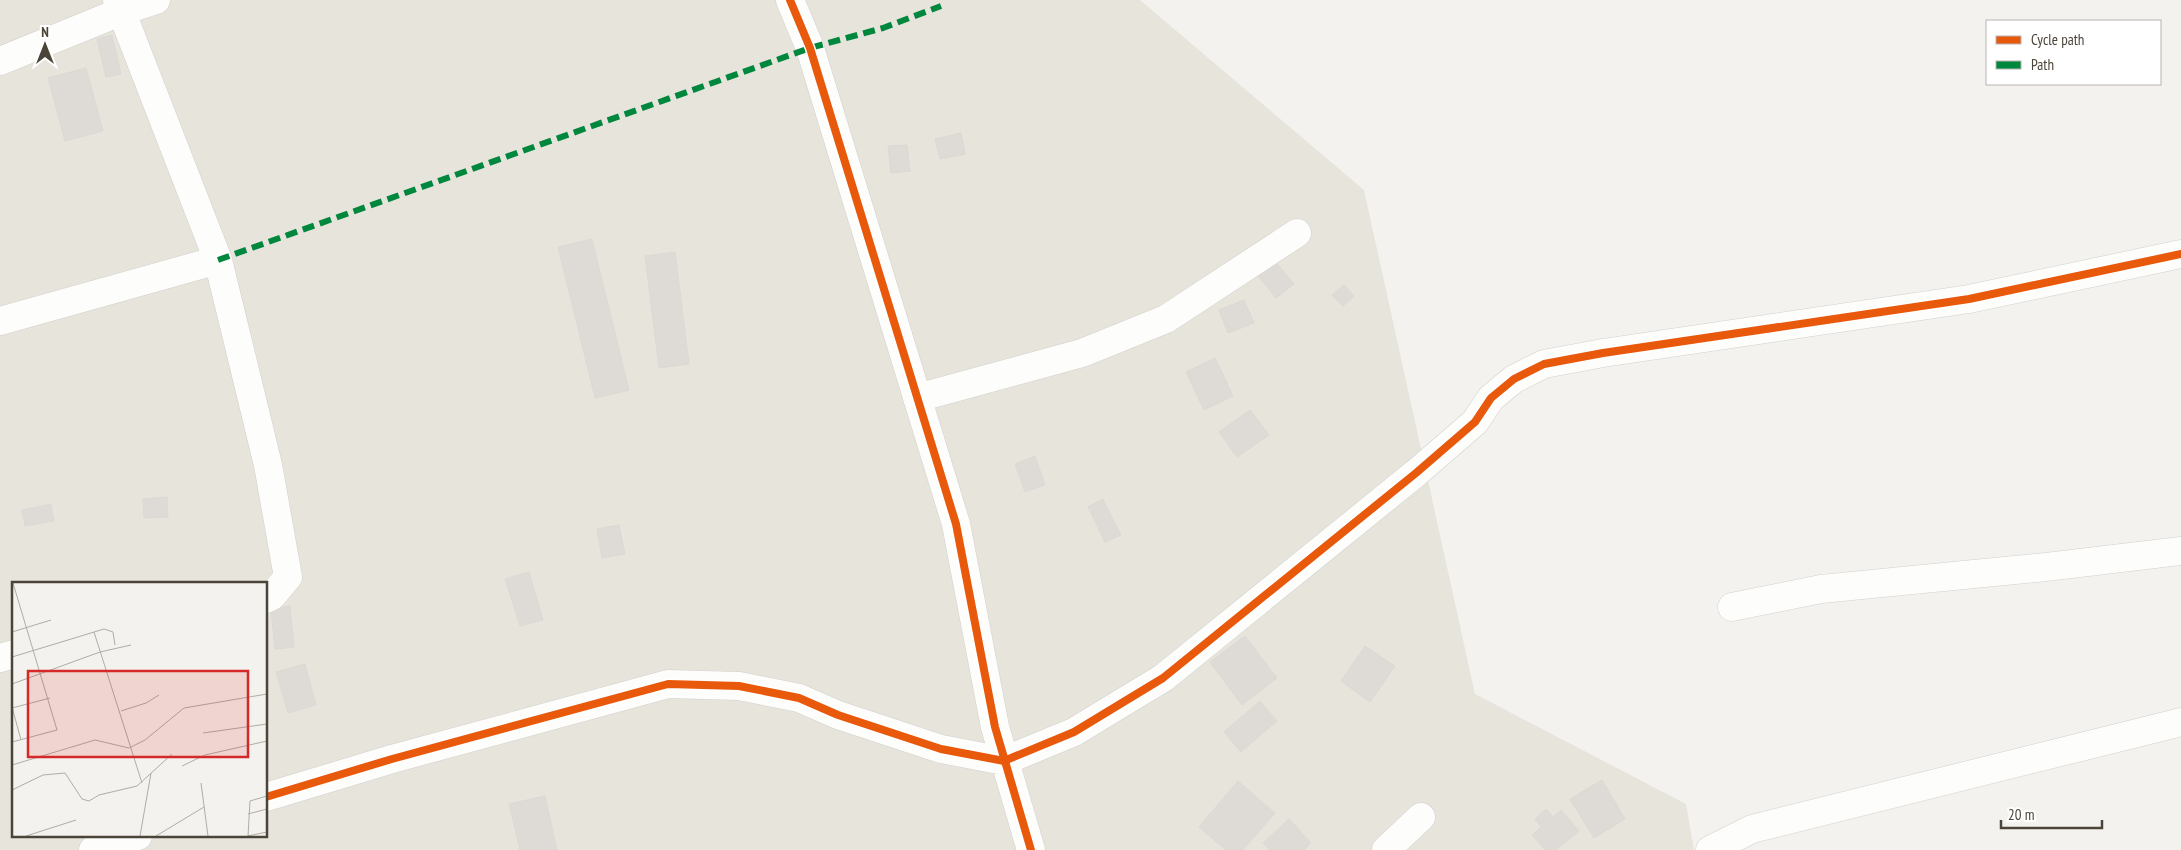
<svg xmlns="http://www.w3.org/2000/svg" width="2181" height="850" font-family="'PT Sans Narrow',sans-serif">
<style>
.residential{fill:#e7e4dc;fill-rule:evenodd}
.building{fill:#dedbd6;stroke:#dcd9d4}
.lines{fill:none;stroke-linecap:round;stroke-linejoin:round}
.minor-casing{stroke:#d2d0cb;stroke-width:29}
.minor{stroke:#fdfdfc;stroke-width:28}
.quiet{stroke:#00873e;stroke-width:6;stroke-dasharray:12 6;stroke-linecap:butt}
.cycleway-casing{stroke:#fff;stroke-width:11}
.cycleway{stroke:#e8590c;stroke-width:8}
.inset-road{fill:none;stroke:#b0aca6;stroke-width:1}
.view{fill:#d62828;fill-opacity:0.15;stroke:#d62828;stroke-width:2.5}
.inset-edge{fill:none;stroke:#4b4439;stroke-width:2.5}
</style>
<rect width="100%" height="100%" fill="#f4f2ee"/>
<path class="residential" d="M0,0H1140L1364,190L1475,694L1686,804L1694,850H0ZM14,584H266V836H14Z"/>
<path class="building" d="M112,35L121,74L106,77L97,39Z
M86,68L103,131L65,141L48,78Z
M961,133L965,154L940,159L935,139Z
M907,145L910,171L891,173L888,146Z
M592,239L629,390L595,398L558,247Z
M675,252L689,364L659,368L645,256Z
M1272,258L1294,284L1276,298L1255,272Z
M1344,285L1354,296L1343,306L1332,295Z
M1244,300L1254,323L1228,333L1219,310Z
M1215,358L1233,396L1204,410L1186,372Z
M1250,410L1269,435L1237,457L1219,432Z
M1035,456L1045,485L1025,492L1015,464Z
M167,497L168,517L144,518L143,499Z
M1103,499L1121,535L1105,542L1088,507Z
M51,504L54,521L25,526L22,510Z
M619,525L625,554L602,558L597,529Z
M529,572L543,620L520,626L505,579Z
M290,606L294,647L275,649L271,609Z
M1245,636L1277,678L1242,705L1210,662Z
M1365,646L1395,666L1370,702L1341,681Z
M305,664L316,705L288,713L276,672Z
M1260,701L1277,721L1241,752L1224,732Z
M1602,780L1625,819L1594,838L1570,799Z
M1238,781L1275,813L1243,850H1226L1199,827Z
M545,796L557,850H520L509,804Z
M1546,809L1553,817L1561,810L1579,831L1556,850H1545L1532,835L1541,827L1535,819Z
M1289,819L1311,843L1304,850H1270L1263,843Z"/>
<g class="lines">
<g class="minor-casing">
<path id="minor" d="M117,0L218,260L268,465L288,577L272,596L266,599
M790,0L810,48L956,524L995,727L1031,850
M0,61L120,12L156,0
M0,321L218,260
M917,398L1082,353L1166,319L1297,233
M1732,607L1821,589L2046,567L2181,551
M0,658L14,654
M266,797L392,759L668,684L739,686L799,698L838,715L941,749L1004,761L1074,732L1163,678L1416,473L1475,422L1491,398L1514,379L1544,364L1603,353L1969,299L2181,254
M93,850L138,836
M1386,850L1421,817
M1710,850L1752,829L2181,722"/>
</g>
<use href="#minor" class="minor"/>
<path class="quiet" d="M218,260L810,48L883,28L941,6"/>
<g class="cycleway-casing">
<path id="cycleway" d="M790,0L810,48L956,524L995,727L1031,850
M266,797L392,759L668,684L739,686L799,698L838,715L941,749L1004,761L1074,732L1163,678L1416,473L1475,422L1491,398L1514,379L1544,364L1603,353L1969,299L2181,254"/>
</g>
<use href="#cycleway" class="cycleway"/>
</g>
<g transform="translate(12 582)">
<rect width="255" height="255" fill="#f4f2ee"/>
<path class="inset-road" d="M0,50L39,38M82,50L130,201M0,75L92,47L101,50L103,63M0,102L88,70L119,63M0,125L9,158M0,126L38,116M109,129L134,121L147,113M191,151L255,142M0,160L45,148L1,1M0,183L83,158L117,166L133,158L172,126L255,112M170,184L193,173L255,159M189,201L196,254M0,208L31,193L53,191L70,217L77,219L87,213L125,204L160,172M236,232L255,227M14,254L64,238M128,254L139,191M144,254L192,225M236,254L238,219L255,214M236,254L255,250"/>
<path class="view" d="M16,89H236V175H16Z"/>
<rect width="255" height="255" class="inset-edge"/>
</g>
<rect x="1986" y="20" width="175" height="65" fill="#ffffff" stroke="#b7b4b0"/>
<rect x="1996" y="36" width="25" height="8" fill="#e8590c" stroke="#b7b4b0"/>
<text x="2031" y="45" font-size="15" fill="#4b4439">Cycle path</text>
<rect x="1996" y="61" width="25" height="8" fill="#00873e" stroke="#b7b4b0"/>
<text x="2031" y="70" font-size="15" fill="#4b4439">Path</text>
<g transform="translate(45 45)" stroke="#ffffff" stroke-width="4" paint-order="stroke">
<path d="M0-4L9 19L0 12L-9 19Z" fill="#4b4439"/>
<text y="-8" font-size="14" font-weight="bold" text-anchor="middle" fill="#4b4439">N</text>
</g>
<path d="M2001 820v8h101v-8" fill="none" stroke="#4b4439" stroke-width="2.5"/>
<text x="2008" y="820" font-size="15" fill="#4b4439" stroke="#ffffff" stroke-width="4" paint-order="stroke">20 m</text>
</svg>
